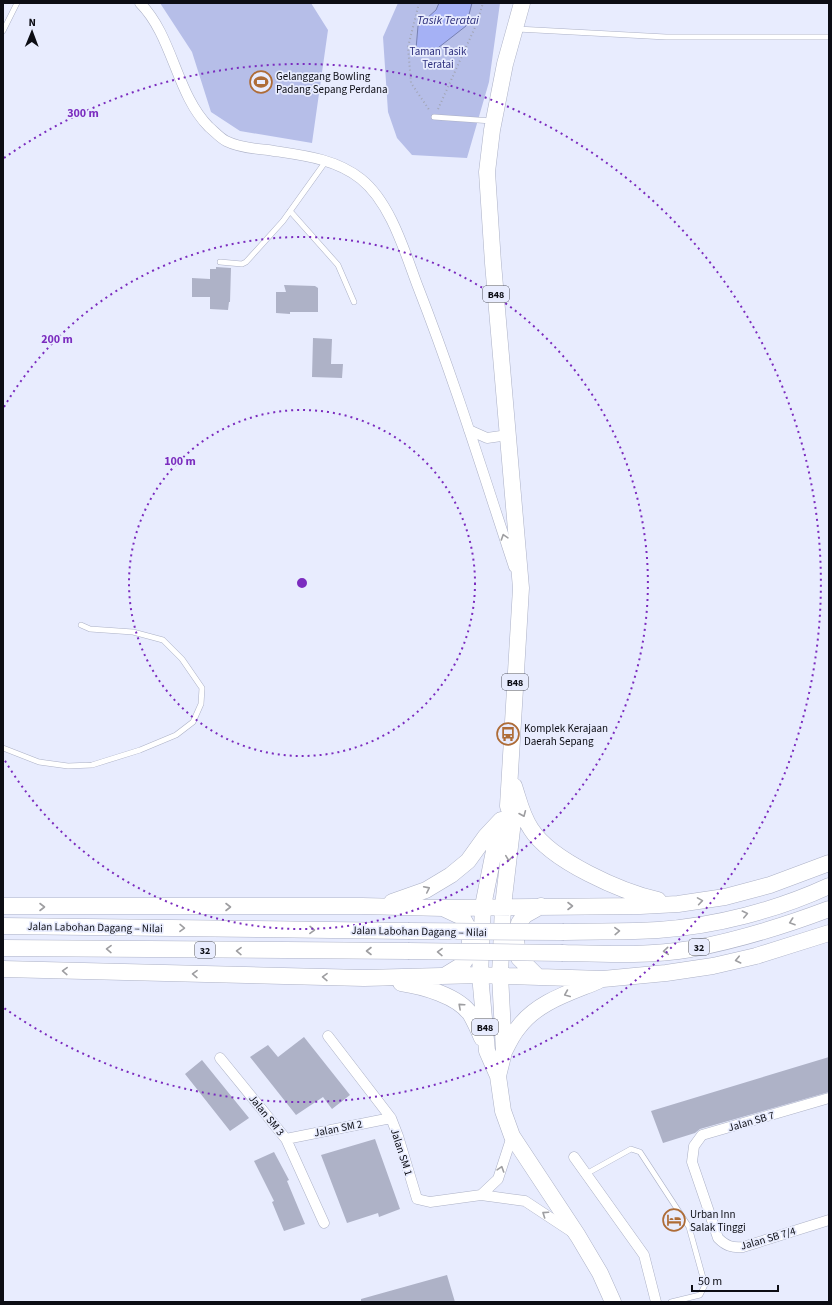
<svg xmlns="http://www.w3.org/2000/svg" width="832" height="1305" font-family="'Source Sans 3',sans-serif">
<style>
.green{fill:#b6bee8}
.water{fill:#a5b1f5;stroke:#7780b2}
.building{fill:#aeb2c7}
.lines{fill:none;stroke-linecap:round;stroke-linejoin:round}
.lane-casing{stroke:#acb1c6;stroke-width:6}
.street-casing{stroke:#acb1c6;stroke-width:11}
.primary-casing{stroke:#acb1c6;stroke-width:17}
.path{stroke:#a2a5b4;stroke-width:2;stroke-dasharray:1 3;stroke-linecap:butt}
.lane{stroke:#fff;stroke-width:5}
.street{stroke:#fff;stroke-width:10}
.primary{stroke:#fff;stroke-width:16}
.primary-bridge-casing{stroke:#acb1c6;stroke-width:17;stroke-linecap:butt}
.primary-bridge{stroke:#fff;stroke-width:16}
.oneway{stroke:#9e9ea1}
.ring{fill:none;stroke:#7b2cbf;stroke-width:2;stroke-dasharray:2 4}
.labels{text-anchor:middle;stroke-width:3.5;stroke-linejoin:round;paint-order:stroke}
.shield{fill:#e8ecfe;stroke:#4e505a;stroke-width:1}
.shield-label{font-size:10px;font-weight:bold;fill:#0c0d14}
.park-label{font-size:11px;fill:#2e307e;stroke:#e8ecfe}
.poi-label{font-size:11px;fill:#0c0d14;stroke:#e8ecfe;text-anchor:start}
.street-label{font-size:11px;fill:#0c0d14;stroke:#e8ecfe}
.water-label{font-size:12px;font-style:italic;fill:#2a2c79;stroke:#e8ecfe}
.centre{fill:#7b2cbf;stroke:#e8ecfe;stroke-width:2}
.ring-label{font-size:12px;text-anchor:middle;font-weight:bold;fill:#7b2cbf;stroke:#e8ecfe;stroke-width:3.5;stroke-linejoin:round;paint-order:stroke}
</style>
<rect width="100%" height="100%" fill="#e8ecfe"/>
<path class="green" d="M160,3H311L328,30L312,143L240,131L211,112L192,52Z
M398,3H500L489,82L467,158L412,155L397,138L388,112L383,37Z"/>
<path class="water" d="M439,3H472L466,26L434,51L416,49L418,26L436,10Z"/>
<path class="building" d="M216,267L231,268L230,302H229L228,310L210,309V297H192V278L210,279V269H216Z
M284,285L315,286L318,288V312H290V314L276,313V292H286Z
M313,338L332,339L331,364H343L342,378L312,377Z
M304,1037L350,1095L332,1109L323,1097L296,1115L250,1057L268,1045L278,1057Z
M829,1057V1092L700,1129L695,1133L663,1143L651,1111Z
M202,1060L249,1118L230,1131L185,1074Z
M375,1139L400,1209L379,1217L378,1213L347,1223L321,1155Z
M274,1152L289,1180L287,1181L305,1224L284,1231L272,1202L274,1201L254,1161Z
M447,1275L455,1302H361V1299Z"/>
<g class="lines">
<g class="lane-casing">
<path id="lane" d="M517,29L666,37H829
M3,31L17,3
M434,117L492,121
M290,211L338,265L354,302
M220,262L242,264L246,262L283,221L326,161
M3,748L39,762L68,766L92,765L140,750L176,735L193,722L201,704L202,688L182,659L163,640L133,632L90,629L81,625
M586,1174L631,1149L640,1152L689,1227L705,1285L700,1295L671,1302"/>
</g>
<g class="street-casing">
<path id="street" d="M140,3C173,36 176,94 209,127C214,131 220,138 226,141C238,147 255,149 268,150C300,155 335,158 361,179C391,203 405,253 418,287C454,379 483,473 514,567
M469,430L487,438L508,435
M328,1036L391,1118L398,1136L417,1199L430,1202L481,1195L525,1201L572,1232
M220,1058L286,1139L324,1223
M829,1098L702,1135L694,1146L692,1162L718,1238C726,1246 732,1248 743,1247L829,1220
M286,1139L391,1118
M574,1157L644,1255L656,1302
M481,1195L498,1179L512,1136"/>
</g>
<g class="primary-casing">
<path id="primary" d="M514,786C519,801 522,816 531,829C551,861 622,892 658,900
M500,821L483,906L480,975L487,1051L498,1076L503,1111L512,1136L578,1236L600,1273L613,1302
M392,902L426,890L451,875L468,861L486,836L501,820
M3,906H362L443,908L640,906L678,904L725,897L770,885L829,863
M3,926L408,931
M564,932C595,931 627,932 658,930C716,926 777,910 829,886
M3,948L408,951
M563,953C606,954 649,956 691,949C738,940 784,926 829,909
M3,969L364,978L480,975L603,979L666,973L713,966L756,956L829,933
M444,976L462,965L470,952V931L462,917L445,909
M538,977L519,958L516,941L519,923L525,915L541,906
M401,983C422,986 459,996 471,1015C475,1022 479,1031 482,1038
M504,1052C508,1044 512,1035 518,1028C537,1002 569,993 598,981
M498,1076L504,1052L500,975L503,906L513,821L508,806L521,588L493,263L487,172L492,130L505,64L522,3"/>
</g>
<path class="path" d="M419,3L408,47L411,83L430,111
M438,109L477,23L483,3"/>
<use href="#lane" class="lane"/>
<use href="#street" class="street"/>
<use href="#primary" class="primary"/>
<g class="primary-bridge-casing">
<path id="primary-bridge" d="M408,931L564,932
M408,951L563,953"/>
</g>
<use href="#primary-bridge" class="primary-bridge"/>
</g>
<defs><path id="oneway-chevron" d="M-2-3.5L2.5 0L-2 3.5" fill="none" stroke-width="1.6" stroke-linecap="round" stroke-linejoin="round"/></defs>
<g class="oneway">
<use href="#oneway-chevron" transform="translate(504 537) rotate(-108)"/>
<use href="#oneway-chevron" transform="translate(523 814) rotate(67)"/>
<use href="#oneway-chevron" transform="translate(509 858) rotate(97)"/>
<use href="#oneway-chevron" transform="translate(427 889) rotate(-26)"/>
<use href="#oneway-chevron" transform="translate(700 901) rotate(-9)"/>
<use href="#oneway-chevron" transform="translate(570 906)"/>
<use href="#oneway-chevron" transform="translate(42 907)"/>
<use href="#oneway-chevron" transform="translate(228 907)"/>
<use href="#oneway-chevron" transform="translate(745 914) rotate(-13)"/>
<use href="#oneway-chevron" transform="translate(792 922) rotate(161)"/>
<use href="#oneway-chevron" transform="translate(182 928) rotate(1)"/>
<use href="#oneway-chevron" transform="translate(312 930) rotate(1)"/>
<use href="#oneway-chevron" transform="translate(617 931) rotate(-2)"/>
<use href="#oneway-chevron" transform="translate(109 949) rotate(-179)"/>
<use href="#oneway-chevron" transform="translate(239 951) rotate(-179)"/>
<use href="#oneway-chevron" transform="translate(369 951) rotate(-180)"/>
<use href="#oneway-chevron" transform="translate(666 951) rotate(175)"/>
<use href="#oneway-chevron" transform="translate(440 952) rotate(-179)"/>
<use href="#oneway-chevron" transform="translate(738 960) rotate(167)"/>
<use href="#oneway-chevron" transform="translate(65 971) rotate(-178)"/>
<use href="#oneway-chevron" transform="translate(195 974) rotate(-179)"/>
<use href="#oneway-chevron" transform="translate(325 977) rotate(-179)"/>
<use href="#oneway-chevron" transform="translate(567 994) rotate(157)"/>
<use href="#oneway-chevron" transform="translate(461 1006) rotate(-138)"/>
<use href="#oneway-chevron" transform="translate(501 1169) rotate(-72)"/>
<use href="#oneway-chevron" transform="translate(545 1214) rotate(-146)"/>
</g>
<g class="ring">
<circle cx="302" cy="583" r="173"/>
<path d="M4 407A346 346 0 1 1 4 759"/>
<path d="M4 158A519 519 0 1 1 4 1008"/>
</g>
<defs>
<g id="stadium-ring" transform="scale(1.15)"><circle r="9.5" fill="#e8ecfe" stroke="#ae6c37" stroke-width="1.5"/><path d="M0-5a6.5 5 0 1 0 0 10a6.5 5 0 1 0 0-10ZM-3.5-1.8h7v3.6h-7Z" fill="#ae6c37"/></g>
<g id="bus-ring" transform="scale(1.15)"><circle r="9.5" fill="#e8ecfe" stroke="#ae6c37" stroke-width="1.5"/><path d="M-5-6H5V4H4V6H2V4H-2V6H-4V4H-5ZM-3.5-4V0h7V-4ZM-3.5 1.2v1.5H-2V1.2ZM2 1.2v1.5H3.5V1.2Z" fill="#ae6c37"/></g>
<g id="hotel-ring" transform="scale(1.15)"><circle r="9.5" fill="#e8ecfe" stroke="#ae6c37" stroke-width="1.5"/><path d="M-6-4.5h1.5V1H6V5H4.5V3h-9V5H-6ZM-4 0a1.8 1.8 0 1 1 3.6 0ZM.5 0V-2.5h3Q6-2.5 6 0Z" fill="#ae6c37"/></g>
</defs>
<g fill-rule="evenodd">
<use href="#stadium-ring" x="261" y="82"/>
<use href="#bus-ring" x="508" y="734"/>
<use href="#hotel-ring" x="674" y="1220"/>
</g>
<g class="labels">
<g class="shield">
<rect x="483" y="286" width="26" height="16" rx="3"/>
<rect x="502" y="674" width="26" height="16" rx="3"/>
<rect x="689" y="939" width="20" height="16" rx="3"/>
<rect x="195" y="942" width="20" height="16" rx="3"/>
<rect x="472" y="1019" width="26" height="16" rx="3"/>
</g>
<g class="shield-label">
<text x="496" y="298">B48</text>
<text x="515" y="686">B48</text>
<text x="699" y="951">32</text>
<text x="205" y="954">32</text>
<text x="485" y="1031">B48</text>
</g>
<g class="park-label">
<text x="438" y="55">Taman Tasik<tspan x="438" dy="13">Teratai</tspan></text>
</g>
<g class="poi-label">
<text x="276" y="80">Gelanggang Bowling<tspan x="276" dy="13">Padang Sepang Perdana</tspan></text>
<text x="524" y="732">Komplek Kerajaan<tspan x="524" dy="13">Daerah Sepang</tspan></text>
<text x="690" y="1218">Urban Inn<tspan x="690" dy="13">Salak Tinggi</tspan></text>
</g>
<g class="street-label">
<text transform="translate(95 927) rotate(1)" y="4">Jalan Labohan Dagang ‒ Nilai</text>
<text transform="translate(419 931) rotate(1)" y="4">Jalan Labohan Dagang ‒ Nilai</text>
<text transform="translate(267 1115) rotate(51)" y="4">Jalan SM 3</text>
<text transform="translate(751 1121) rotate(-16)" y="4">Jalan SB 7</text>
<text transform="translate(338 1128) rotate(-11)" y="4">Jalan SM 2</text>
<text transform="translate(402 1152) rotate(72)" y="4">Jalan SM 1</text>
<text transform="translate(768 1238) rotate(-16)" y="4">Jalan SB 7/4</text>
</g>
<g class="water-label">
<text x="448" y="24">Tasik Teratai</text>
</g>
</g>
<circle cx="302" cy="583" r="6" class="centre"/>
<g class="ring-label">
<text x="83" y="117">300 m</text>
<text x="57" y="343">200 m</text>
<text x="180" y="465">100 m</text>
</g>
<rect width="832" height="1305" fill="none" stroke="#0c0d14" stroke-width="8"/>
<g transform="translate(32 32) rotate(1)" stroke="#e8ecfe" stroke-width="3" paint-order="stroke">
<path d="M0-3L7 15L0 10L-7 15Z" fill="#0c0d14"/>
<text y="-6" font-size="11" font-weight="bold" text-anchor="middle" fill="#0c0d14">N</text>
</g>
<path d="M692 1285v6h86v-6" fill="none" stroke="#0c0d14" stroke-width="2"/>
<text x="698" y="1285" font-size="12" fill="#0c0d14" stroke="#e8ecfe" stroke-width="3" paint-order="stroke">50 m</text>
</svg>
